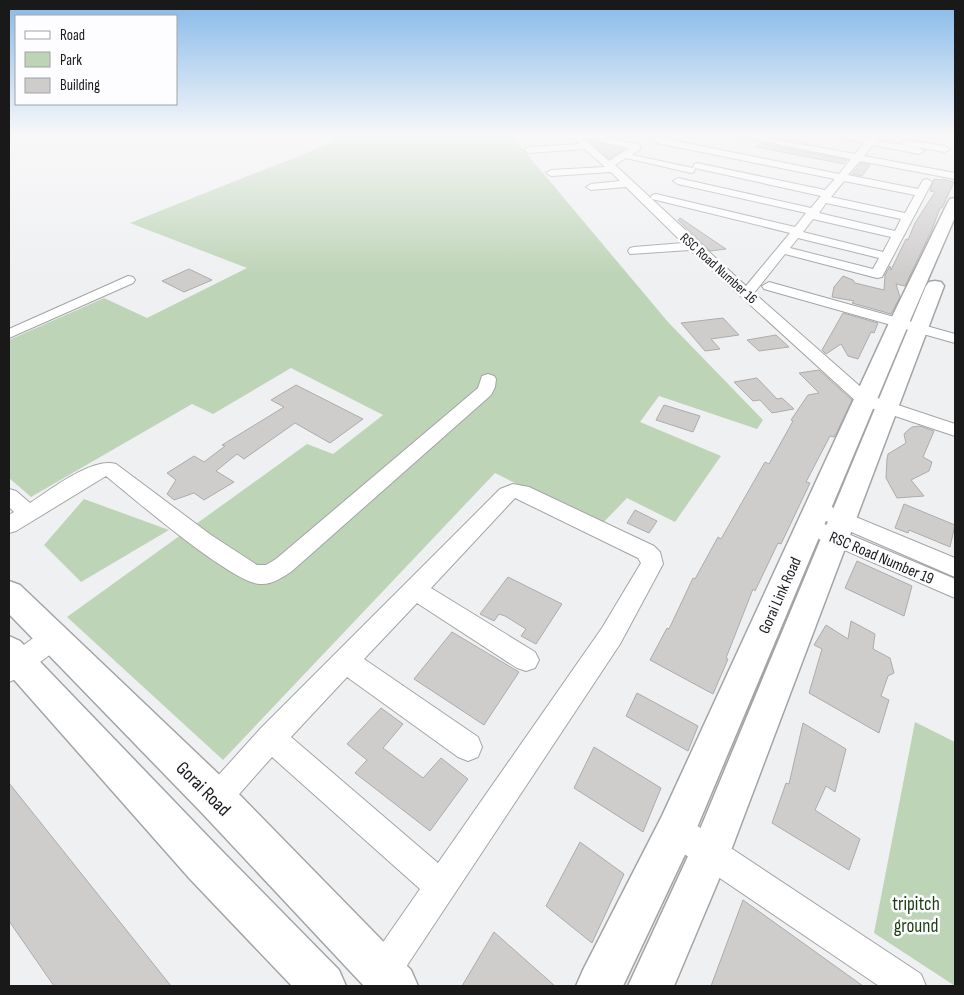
<svg xmlns="http://www.w3.org/2000/svg" width="964" height="995" font-family="'Sofia Sans Condensed',sans-serif">
<style>
.green{fill:#bed4b7}
.building{fill:#cfcccc;stroke:#aeacab}
.lines{fill:none;stroke-linecap:round;stroke-linejoin:round}
.minor-casing{stroke:#a3a4a6;stroke-width:2}
.major-casing{stroke:#a3a4a6;stroke-width:3}
.minor{fill:#fff;fill-rule:evenodd}
.major{fill:#fff;fill-rule:evenodd}
.labels{text-anchor:middle;stroke-width:5;stroke-linejoin:round;paint-order:stroke}
.far-street-label{font-size:14px;fill:#19191a;stroke:#fdfdff}
.street-label{font-size:16px;fill:#19191a;stroke:#fdfdff}
.near-street-label{font-size:19px;fill:#19191a;stroke:#fdfdff}
.near-park-label{font-size:19px;fill:#1b3e0e;stroke:#fdfdff}
</style>
<rect width="100%" height="100%" fill="#eff0f2"/>
<path class="green" d="M318,135H511L668,322L763,420L757,429L659,396L640,422L721,456L675,522L627,498L600,526L495,473L223,760L67,617L307,444L333,454L383,415L291,368L213,414L192,404L31,497L9,478V340L104,298L147,318L247,268L130,223L336,141Z
M84,499L169,530L81,582L44,545Z
M915,722L955,742V986L874,933Z"/>
<path class="building" d="M590,141L624,149L609,159Z
M761,143L847,160L844,164L756,147Z
M861,163L870,165L862,176L852,174Z
M934,179L942,180L943,179L954,182L942,208H940L931,232L905,286L896,284L900,297L891,314L852,303L854,301L832,297L834,287L843,276L853,280L855,283L884,290L885,275L890,266L891,270L906,239L908,240L915,223L935,192L930,191Z
M680,218L726,249L710,251L678,220Z
M189,269L212,280L184,292L162,281Z
M843,313L878,323L874,333L871,332L858,359L848,356L841,344L826,354L822,350Z
M723,318L739,335L711,339L720,349L705,351L681,323Z
M776,335L789,347L759,351L747,340Z
M819,370L852,400L836,434L834,437L830,436L806,482L810,483L781,544L778,543L755,591L753,589L726,658L728,659L713,694L650,660L667,628L669,629L693,578L695,579L718,537L721,539L765,462L769,464L793,421L791,420L808,395L819,393L799,373Z
M757,378L777,399L782,398L794,409L772,413L760,400L753,401L734,382Z
M296,385L363,419L330,443L295,423L244,459L237,454L216,471L234,482L204,500L194,493L174,500L167,494L176,480L167,473L194,456L204,462L225,446L222,445L284,407L271,400Z
M664,405L700,416L693,432L656,420Z
M920,426L934,431L923,457L932,462L929,471L911,480L924,496L897,498L886,478L887,459L888,454L906,443L904,434L907,431L912,427Z
M904,504L955,525L950,547L909,530L908,533L895,528Z
M635,510L657,521L649,533L627,523Z
M857,561L912,586L904,616L845,588Z
M508,577L562,604L536,644L521,636L526,629L505,616L499,614L494,621L480,614Z
M851,621L875,634L873,649L890,658L894,673L888,676L881,696L889,700L879,733L809,693L822,649L814,645L826,625L848,639Z
M452,632L519,672L484,725L414,679Z
M637,693L698,726L688,751L626,716Z
M381,708L403,724L383,748L423,778L441,758L468,779L430,831L355,773L367,760L347,744Z
M803,723L846,749L835,792L826,786L815,810L860,839L849,870L772,823L786,783L789,784Z
M594,747L661,788L643,832L574,788Z
M9,783L171,986H54L9,921Z
M580,842L624,874L592,943L546,906Z
M743,900L863,986H711Z
M494,932L555,986H462Z"/>
<g class="lines">
<g class="minor-casing">
<path id="minor" d="M571,135H597L640,145V149L632,155L693,168L694,164L697,163L825,190L835,179L657,143L653,140L657,137L839,174L851,159L733,135H753L855,154L864,143L830,135H850L868,139L871,135H880L876,140L919,148L924,151L919,154L873,145L864,156L955,173V179L860,161L848,175L918,189L923,180L927,179L932,182L882,277L877,278L785,254L754,293L871,396L955,424V436L859,404L690,250L630,254L628,251L630,248L634,247L683,243L626,187L591,190L586,187L591,184L620,181L611,172L551,176L546,173L551,170L605,167L585,149L529,153L524,150L529,147L580,144ZM583,138H584L629,148L609,161ZM626,158L691,173L694,172L695,168L821,196L811,208L678,178L673,181L678,184L806,213L795,227L656,194L652,195L651,197L652,199L790,233L746,286L615,165ZM844,181L915,195L905,213L831,197ZM826,203L901,219L895,231L819,213ZM813,219L891,237L883,252L803,232ZM798,238L879,258L873,269L790,248Z
M906,140L945,146L950,149L945,152L903,145V141Z
M128,276L133,277L135,280L133,283L9,338V329Z
M769,282L955,334V343L764,289L762,286Z
M488,374L494,376L496,379L495,387L491,395L292,571C283,577 272,585 260,584C232,583 133,498 106,476L16,531L9,533V515L14,512L9,507V489L16,491L30,503C50,490 92,457 116,464L211,535L257,565H266L276,559L478,388L482,376Z
M513,484L529,487L654,546L660,552L663,564L620,644L394,985L372,986L370,985L365,973L370,961L420,889L272,757L226,809L216,814L206,809L201,799L206,789L261,728L500,489ZM515,498L638,558L641,563L602,628L438,863L291,737L347,677L458,757L468,761L478,757L482,747L478,737L364,659L417,603L517,668L526,671L535,668L539,660L535,652L431,588Z
M817,501L955,558V577L810,514L807,509L810,504Z
M810,518L955,579V598L803,532L800,526L803,520Z
M53,627L62,630L65,638L62,646L18,678L9,682V656L44,630Z
M676,815L687,819L921,974L926,986H879L665,841L661,830L665,819Z"/>
</g>
<g class="major-casing">
<path id="major" d="M955,198V217L909,323L690,844L623,986H576L583,970L662,816L889,323L948,202L950,199Z
M935,281L941,282L944,286L730,853L674,986H628L696,839L926,286L929,282Z
M9,581L20,585L230,785L411,970L418,986H364L202,813L9,614Z
M9,636L20,641L220,849L339,970L346,986H292L190,879L9,674Z"/>
</g>
<use href="#minor" class="minor"/>
<use href="#major" class="major"/>
</g>
<linearGradient id="sky" x2="0" y2="1"><stop stop-color="#86b9e9"/><stop offset="0.49" stop-color="#f8f8f9"/><stop offset="1" stop-color="#f8f8f9" stop-opacity="0"/></linearGradient>
<rect width="964" height="275" fill="url(#sky)"/>
<g class="labels">
<g class="far-street-label">
<text transform="translate(719 268) rotate(42)" y="5">RSC Road Number 16</text>
</g>
<g class="street-label">
<text transform="translate(882 557) rotate(23)" y="6">RSC Road Number 19</text>
<text transform="translate(779 595) rotate(-66)" y="6">Gorai Link Road</text>
</g>
<g class="near-street-label">
<text transform="translate(204 788) rotate(45)" y="7">Gorai Road</text>
</g>
<g class="near-park-label">
<text x="916" y="910">tripitch<tspan x="916" dy="22">ground</tspan></text>
</g>
</g>
<rect width="964" height="995" fill="none" stroke="#19191a" stroke-width="20"/>
<rect x="15" y="15" width="162" height="90" fill="#fdfdff" stroke="#a2a2a3"/>
<rect x="25" y="31" width="25" height="8" fill="#ffffff" stroke="#a2a2a3"/>
<text x="60" y="40" font-size="15" fill="#19191a">Road</text>
<rect x="25" y="52" width="25" height="15" fill="#bed4b7" stroke="#a2a2a3"/>
<text x="60" y="65" font-size="15" fill="#19191a">Park</text>
<rect x="25" y="78" width="25" height="15" fill="#cfcccc" stroke="#a2a2a3"/>
<text x="60" y="90" font-size="15" fill="#19191a">Building</text>
</svg>
